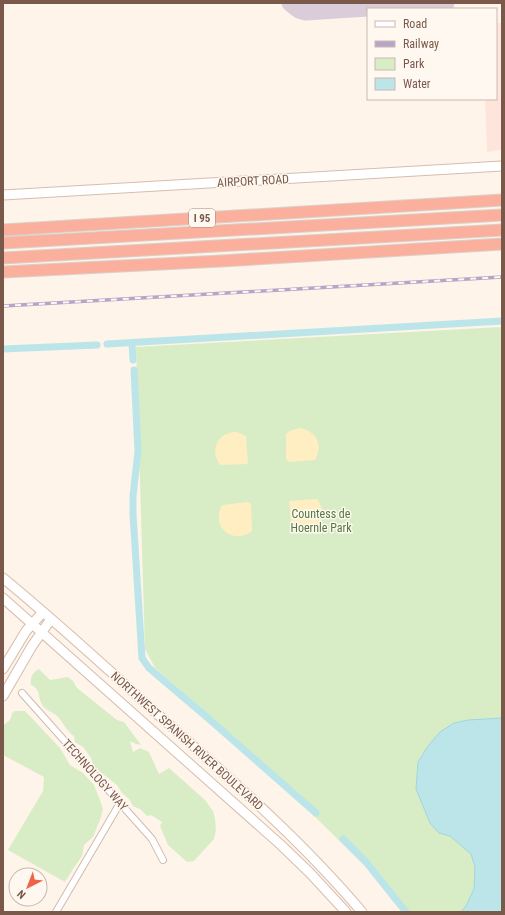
<svg xmlns="http://www.w3.org/2000/svg" width="505" height="915" font-family="'Roboto Condensed',sans-serif">
<style>
.commercial{fill:#fee5dc}
.green{fill:#d8edc6}
.sand{fill:#feeec2}
.water{fill:#bbe5e9;stroke:#a1d6dc}
.lines{fill:none;stroke-linecap:round;stroke-linejoin:round}
.canal{stroke:#bbe5e9;stroke-width:7}
.taxiway{stroke:#daccd9;stroke-width:17}
.street-casing{stroke:#d1bbad;stroke-width:8}
.secondary-casing{stroke:#d7bdad;stroke-width:11}
.highway-casing{stroke:#dad1cc;stroke-width:13}
.street{stroke:#fff;stroke-width:6}
.secondary{stroke:#fff;stroke-width:9}
.highway{stroke:#fab09d;stroke-width:11}
.rail-casing{stroke:#b7a5c9;stroke-width:3.5}
.rail{stroke:#fff8f0;stroke-width:2;stroke-dasharray:6;stroke-linecap:butt}
.labels{text-anchor:middle;stroke-width:3;stroke-linejoin:round;paint-order:stroke}
.shield{fill:#fff8f0;stroke:#a2897c;stroke-width:1}
.shield-label{font-size:11px;font-weight:bold;fill:#7a594a}
.street-label{font-size:12px;fill:#7a594a;stroke:#fff8f0}
.park-label{font-size:12px;fill:#537a3e;stroke:#fff8f0}
</style>
<rect width="100%" height="100%" fill="#fef4e9"/>
<path class="commercial" d="M496,23H502V150L487,152L485,99H496Z"/>
<path class="green" d="M502,327V912H403L376,877L235,738L155,668L145,649L136,347Z
M39,669L50,680L68,677L73,681L77,688L117,720L124,722L141,745L136,744L130,741L133,752L140,748L149,752L159,774L169,768L205,800L213,811L215,819L216,830L214,839L194,861L187,862L168,845L160,826L162,822L151,815L147,816L140,809L133,806L129,799L122,793L117,785L94,767L91,758L83,747L75,742L74,736C66,731 63,721 56,715C52,712 46,710 43,706C37,697 42,690 31,685C30,677 32,673 39,669Z
M15,711H25L60,748L70,765L83,773L94,785L100,800L103,809L100,820L93,837L84,845L82,856L73,869L65,882L8,850L43,791L44,777L3,755V725C9,722 11,720 12,713Z"/>
<path class="sand" d="M299,428C316,430 324,445 315,460L288,462L286,459V434L290,431Z
M233,432H237L246,436L248,464L220,465C210,451 216,435 233,432Z
M317,499C332,519 313,541 292,529L289,501Z
M248,502L251,504L252,531C233,546 210,527 222,505Z"/>
<path class="water" d="M502,718V912H461L466,906L474,889L475,867L471,854L450,836L439,833L430,823L416,789L418,762L428,746L440,732L454,723L468,720Z"/>
<g class="lines">
<path class="canal" d="M132,343L133,360
M107,344L502,321
M3,349L97,345
M134,370L138,451L133,496V514L142,658L149,668L209,719L316,813
M343,839L366,862L406,912"/>
<path class="taxiway" d="M290,3L299,10L305,12L446,3"/>
<g class="street-casing">
<path id="street" d="M22,693L152,839L163,860
M56,912L120,803"/>
</g>
<g class="secondary-casing">
<path id="secondary" d="M3,195L502,166
M3,578C58,623 111,672 164,720C233,781 303,842 362,912
M3,598L281,845L310,873L346,912
M3,669L26,631L43,612
M3,696L32,646L51,619"/>
</g>
<g class="highway-casing">
<path id="highway" d="M3,230L502,200
M3,243L502,215
M3,258L502,230
M3,272L221,261L502,244"/>
</g>
<use href="#street" class="street"/>
<use href="#secondary" class="secondary"/>
<use href="#highway" class="highway"/>
<g class="rail-casing">
<path id="rail" d="M3,306L502,277"/>
</g>
<use href="#rail" class="rail"/>
</g>
<g class="labels">
<rect class="shield" x="189" y="209" width="26" height="18" rx="3"/>
<g class="shield-label">
<text x="202" y="222">I 95</text>
</g>
<g class="street-label">
<text transform="translate(253 181) rotate(-3)" y="4">AIRPORT ROAD</text>
<text transform="translate(187 741) rotate(42)" y="4">NORTHWEST SPANISH RIVER BOULEVARD</text>
<text transform="translate(95 775) rotate(48)" y="4">TECHNOLOGY WAY</text>
</g>
<g class="park-label">
<text x="321" y="518">Countess de<tspan x="321" dy="14">Hoernle Park</tspan></text>
</g>
</g>
<rect width="505" height="915" fill="none" stroke="#7a594a" stroke-width="8"/>
<rect x="367" y="8" width="130" height="92" fill="#fff8f0" stroke="#cab8ae"/>
<rect x="375" y="21" width="20" height="6" fill="#ffffff" stroke="#cab8ae"/>
<text x="403" y="28" font-size="12" fill="#7a594a">Road</text>
<rect x="375" y="41" width="20" height="6" fill="#b7a5c9" stroke="#cab8ae"/>
<text x="403" y="48" font-size="12" fill="#7a594a">Railway</text>
<rect x="375" y="58" width="20" height="12" fill="#d8edc6" stroke="#cab8ae"/>
<text x="403" y="68" font-size="12" fill="#7a594a">Park</text>
<rect x="375" y="78" width="20" height="12" fill="#bbe5e9" stroke="#cab8ae"/>
<text x="403" y="88" font-size="12" fill="#7a594a">Water</text>
<g transform="translate(28 887) rotate(222)"><circle r="19" fill="#fff8f0" stroke="#cab8ae"/>
<path d="M0-3L7 15L0 10L-7 15Z" fill="#ed6448"/>
<text y="-6" font-size="11" font-weight="bold" text-anchor="middle" fill="#7a594a">N</text>
</g>
</svg>
